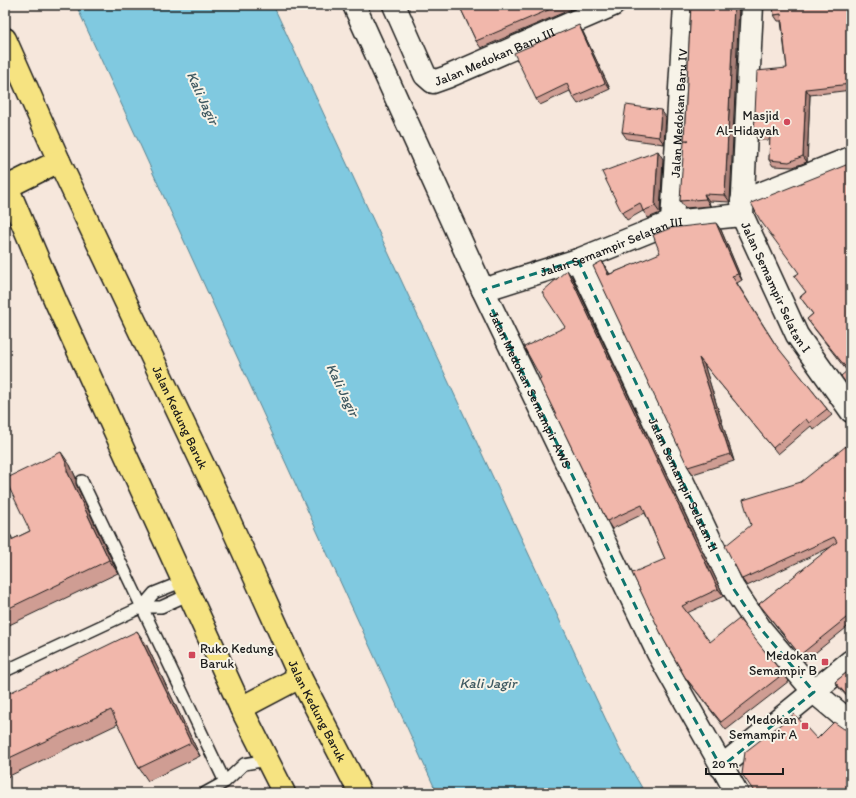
<svg xmlns="http://www.w3.org/2000/svg" width="856" height="798" font-family="Itim,sans-serif">
<style>
.water{fill:#80c9e0;stroke:#588492}
.lines{fill:none;stroke-linecap:round;stroke-linejoin:round}
.lane-casing{stroke:#1c1c1c;stroke-width:14}
.street-casing{stroke:#1c1c1c;stroke-width:25}
.secondary-casing{stroke:#1c1c1c;stroke-width:25}
.primary-casing{stroke:#1c1c1c;stroke-width:25}
.lane{stroke:#f7f3e8;stroke-width:11}
.street{stroke:#f7f3e8;stroke-width:22}
.secondary{stroke:#f7f3e8;stroke-width:22}
.primary{stroke:#f6e381;stroke-width:22}
.wall{fill:#cf9d93;stroke:#1c1c1c}
.shaded-wall{fill:#a98078;stroke:#1c1c1c}
.building{fill:#f1b7ab;stroke:#1c1c1c}
.marked{fill:none;stroke:#0f766e;stroke-width:3;stroke-dasharray:8 5;stroke-linejoin:round}
.poi-dot{fill:#d1495b;stroke:#f7f3e8;stroke-width:1.5}
.labels{text-anchor:middle;stroke-width:4;stroke-linejoin:round;paint-order:stroke}
.street-label{font-size:13px;fill:#1c1c1c;stroke:#f7f3e8}
.poi-label{font-size:13px;fill:#1c1c1c;stroke:#f7f3e8;text-anchor:end}
.water-label{font-size:14px;font-style:italic;fill:#3f5961;stroke:#f7f3e8}
</style>
<rect width="100%" height="100%" fill="#f6e7dc"/>
<filter id="ink" filterUnits="userSpaceOnUse"><feTurbulence type="fractalNoise" baseFrequency=".025" numOctaves="2"/><feDisplacementMap in="SourceGraphic" scale="8" xChannelSelector="R" yChannelSelector="G"/><feConvolveMatrix kernelMatrix="1 2 1 2 8 2 1 2 1" color-interpolation-filters="sRGB"/></filter>
<g filter="url(#ink)">
<path class="water" d="M76,5H273L620,750L645,793H437Z"/>
<g class="lines">
<g class="lane-casing">
<path id="lane" d="M82,481L225,782
M5,541L6,540
M142,607H161L190,594
M5,671L142,607L154,593L184,581
M205,793L225,782L244,764L267,760"/>
</g>
<g class="street-casing">
<g id="street">
<path id="s1" d="M394,5L425,75L433,82L447,77L613,5"/>
<path id="s2" d="M752,5L742,215L797,335L851,411"/>
<path d="M742,201L851,158"/>
<path id="s3" d="M672,222L685,5"/>
<path id="s4" d="M578,260L733,588L760,628L814,692L851,723"/>
<path id="s5" d="M483,290L578,260L672,222L742,215"/>
<path d="M721,767L851,661"/>
</g>
</g>
<g class="secondary-casing">
<g id="secondary">
<path id="s6" d="M354,5L483,290L658,653L737,793"/>
</g>
</g>
<g class="primary-casing">
<g id="primary">
<path id="s7" d="M5,39L59,161L224,509L300,677L360,793"/>
<path d="M5,182L56,302L241,708L284,793"/>
<path d="M7,187L59,161"/>
<path d="M241,708L300,677"/>
</g>
</g>
<use href="#lane" class="lane"/>
<use href="#street" class="street"/>
<use href="#secondary" class="secondary"/>
<use href="#primary" class="primary"/>
</g>
<path class="wall" d="M459,5H581L481,48L476,41Z
M691,5L730,202L709,201L710,206L685,208L680,201L686,142L684,140Z
M851,5V90L810,95L807,162L793,167L773,166L769,160L770,140H758L754,134L787,68L781,21H778L774,15Z
M583,32L610,89L578,104L573,97L570,91L540,105L536,99Z
M666,117L664,144L627,139L622,132Z
M663,159L660,213L648,218L643,211L627,220L622,213Z
M851,163L847,371L807,319L813,314L800,297L806,292L799,273Z
M721,230L742,280L737,283L777,347L832,415L814,430L811,426L778,454L704,364L734,461L693,474L688,467L602,261L606,268L610,274Z
M572,277L724,596L687,613L710,642L783,674L789,681L726,730L685,677L665,559L645,513L612,529L607,521L541,378L565,327Z
M851,453V624L805,661L764,611L759,604L833,546L747,586L742,579L751,525L801,482Z
M70,465L76,478V484L118,573L5,627V543L30,531Z
M146,644L200,756L148,781L139,768L118,724L5,778V695Z
M851,669V701L840,689L835,682Z"/>
<path class="shaded-wall" d="M734,5H739L730,202L725,195Z
M579,25L583,32L610,89L605,83Z
M806,89L810,95L807,162L803,156Z
M661,110L666,117L664,144L659,137Z
M658,151L663,159L660,213L655,206Z
M704,194L709,201L710,206L706,199Z
M716,223L721,230L742,280L738,274Z
M602,261L606,268L613,281L608,275Z
M567,270L572,277L724,596L718,589Z
M699,358L704,364L734,461L730,454Z
M61,452L70,465L76,478V484L118,573L109,560L67,471Z
M137,631L146,644L200,756L191,743Z"/>
<path class="building" d="M459,5H560L476,41Z
M691,5H734L725,195L704,194L706,199L680,201L684,142L689,140H684Z
M773,5H851V84L806,89L803,156L789,162L769,160L770,135L754,134L757,71L787,68L781,14L774,15Z
M579,25L605,83L573,97L567,84L536,99L514,53Z
M626,105L661,110L659,137L622,132Z
M658,151L655,206L643,211L640,203L622,213L602,172Z
M851,163V390L841,376L848,370L807,319L813,314L800,297L806,292L794,276L799,273L760,220L751,203Z
M716,223L738,274L732,276L775,344L827,409L809,423L806,419L773,448L699,358L730,454L688,467L593,266L602,261L608,275L660,253L653,235L671,228Z
M567,270L718,589L682,606L710,642L739,619L783,674L721,722L685,677L664,640L632,573L665,559L642,505L607,521L539,380L541,378L524,347L565,327L542,292Z
M846,446L851,453V614L800,655L759,604L837,542L834,537L742,579L725,546L751,525L743,500L801,482Z
M61,452L67,465V471L109,560L5,610V543L30,531L5,479Z
M137,631L191,743L139,768L111,710L5,760V695Z
M851,669V700L835,682Z
M794,714L817,739L834,722L844,729L851,728V793H755L742,774L745,752Z"/>
</g>
<path class="marked" d="M578,260L733,588L760,628L814,692L721,767L658,653L483,290Z"/>
<g class="poi-dot">
<circle cx="787" cy="122" r="4"/>
<rect x="188" y="651" width="8" height="8" rx="2"/>
<rect x="821" y="658" width="8" height="8" rx="2"/>
<rect x="801" y="722" width="8" height="8" rx="2"/>
</g>
<g class="labels">
<g class="street-label">
<text dy="5" stroke="none"><textPath href="#s1" startOffset="154">Jalan Medokan Baru III</textPath></text>
<text dy="5" stroke="none"><textPath href="#s3" startOffset="109">Jalan Medokan Baru IV</textPath></text>
<text dy="5" stroke="none"><textPath href="#s5" startOffset="136">Jalan Semampir Selatan III</textPath></text>
<text dy="5" stroke="none"><textPath href="#s2" startOffset="290">Jalan Semampir Selatan I</textPath></text>
<text dy="5" stroke="none"><textPath href="#s6" startOffset="423">Jalan Medokan Semampir AWS</textPath></text>
<text dy="5" stroke="none"><textPath href="#s7" startOffset="417">Jalan Kedung Baruk</textPath></text>
<text dy="5" stroke="none"><textPath href="#s4" startOffset="248">Jalan Semampir Selatan II</textPath></text>
<text dy="5" stroke="none"><textPath href="#s7" startOffset="741">Jalan Kedung Baruk</textPath></text>
</g>
<g class="poi-label">
<text x="779" y="120">Masjid<tspan x="779" dy="15">Al-Hidayah</tspan></text>
<text x="200" y="653" text-anchor="start">Ruko Kedung<tspan x="200" dy="15">Baruk</tspan></text>
<text x="817" y="660">Medokan<tspan x="817" dy="15">Semampir B</tspan></text>
<text x="797" y="724">Medokan<tspan x="797" dy="15">Semampir A</tspan></text>
</g>
<g class="water-label">
<text transform="translate(203 98) rotate(65)" y="5">Kali Jagir</text>
<text transform="translate(343 390) rotate(64)" y="5">Kali Jagir</text>
<text x="488" y="688">Kali Jagir</text>
</g>
</g>
<rect width="856" height="798" fill="none" stroke="#f7f3e8" stroke-width="20"/>
<rect x="10" y="10" width="836" height="778" fill="none" stroke="#1c1c1c" stroke-width="1.5" filter="url(#ink)"/>
<path d="M706 768v6h77v-6" fill="none" stroke="#1c1c1c" stroke-width="2"/>
<text x="712" y="768" font-size="12" fill="#1c1c1c" stroke="#f7f3e8" stroke-width="3" paint-order="stroke">20 m</text>
</svg>
